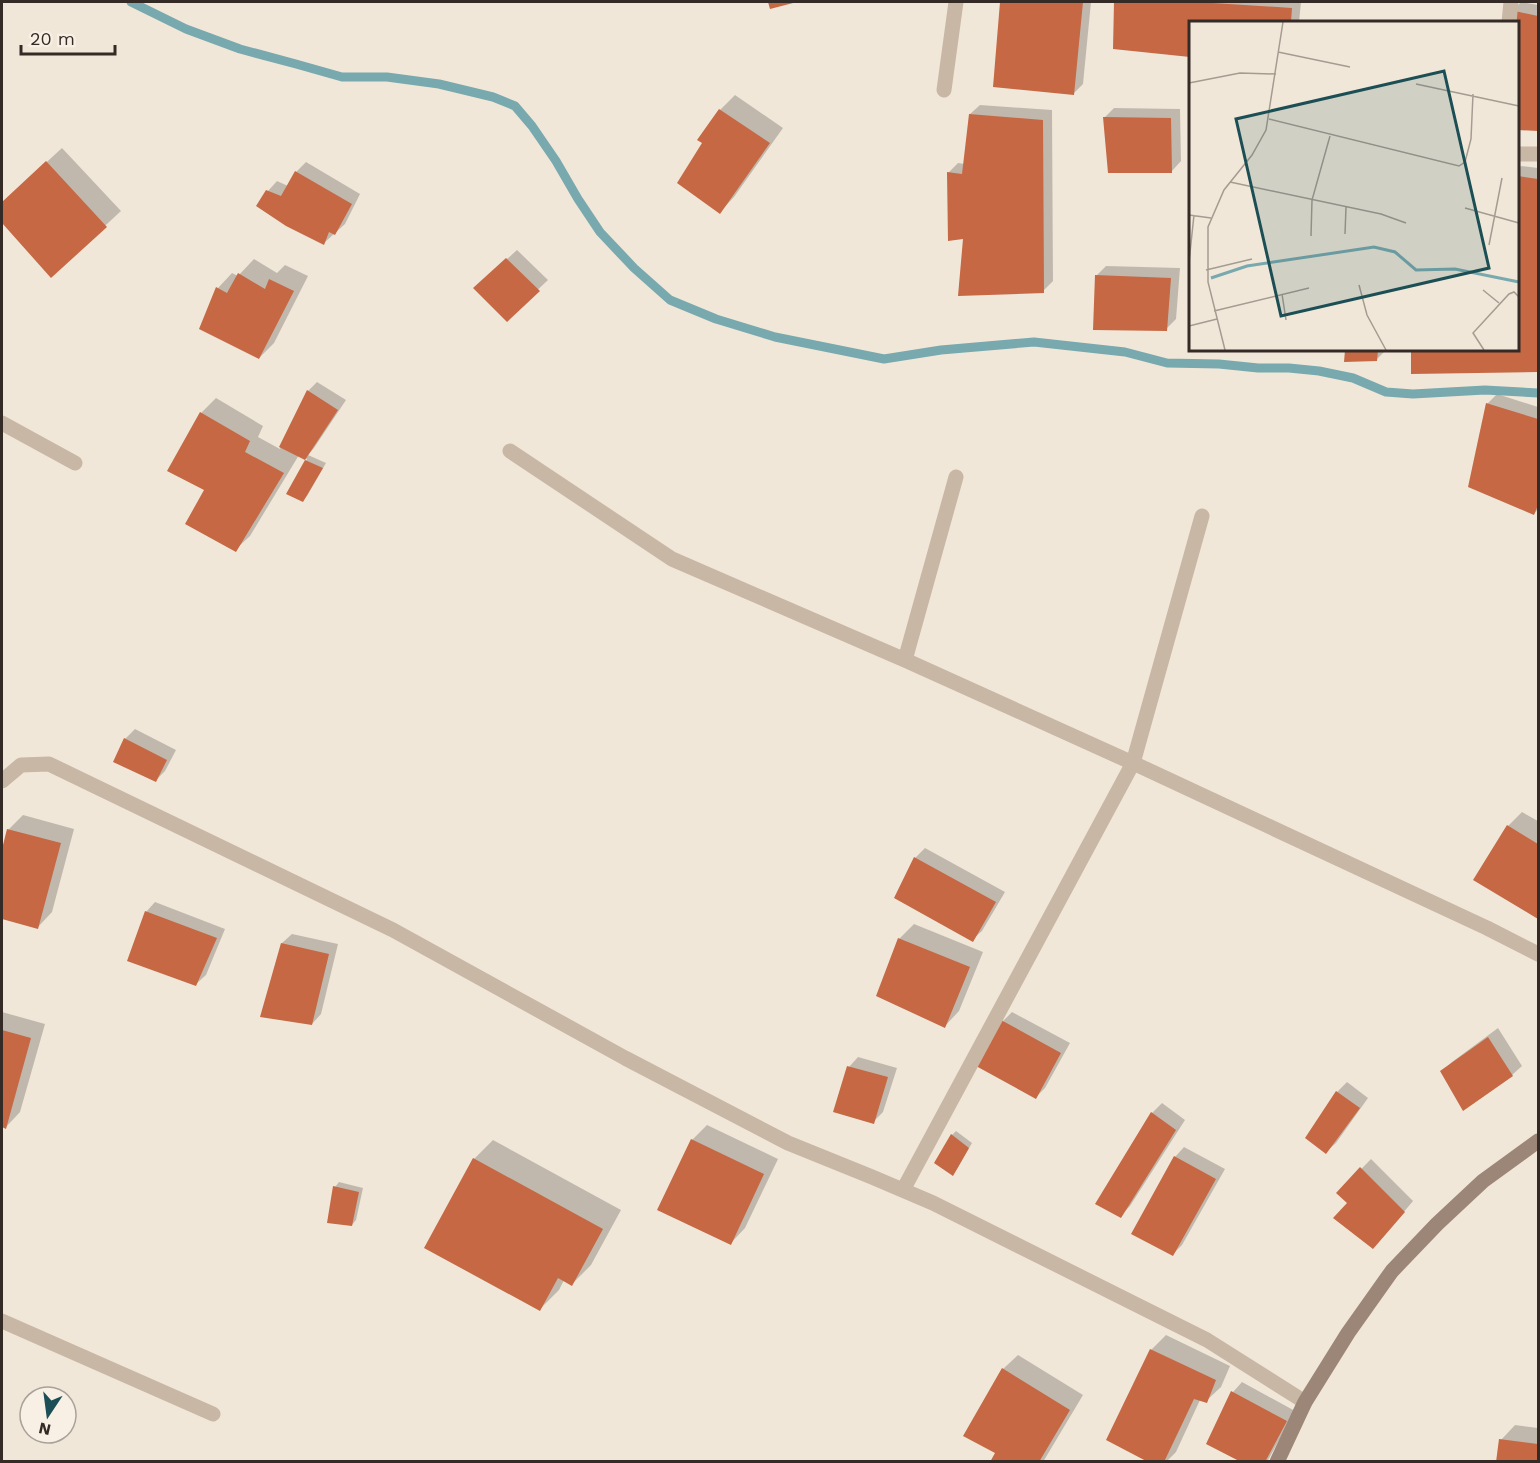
<svg xmlns="http://www.w3.org/2000/svg" width="1540" height="1463" font-family="'Work Sans',sans-serif">
<style>
.shadow{fill:#0003}
.lines{fill:none;stroke-linecap:round;stroke-linejoin:round}
.stream{stroke:#78a9ae;stroke-width:9}
.building{fill:#c56843}
.street{stroke:#c9b7a5;stroke-width:15}
.secondary{stroke:#9c8677;stroke-width:15}
.inset-river{fill:none;stroke:#78a9ae;stroke-width:3}
.inset-road{fill:none;stroke:#a59c91;stroke-width:1.5}
.view{fill:#1c4f55;fill-opacity:0.15;stroke:#1c4f55;stroke-width:3}
.inset-edge{fill:none;stroke:#342b26;stroke-width:3}
</style>
<rect width="100%" height="100%" fill="#f1e7d9"/>
<path class="shadow" d="M1001,2H1091L1083,84L1073,94L994,86Z
M1116,2H1301L1299,22H1190V56L1115,48Z
M1521,2L1538,5V129L1518,128V22H1510L1512,11Z
M735,95L783,128L734,197L720,212L704,143L720,110Z
M980,105L1052,110L1053,281L1043,291L965,237L948,173L958,163L965,164L970,114Z
M1114,108L1180,109L1181,161L1172,171L1104,118Z
M62,148L121,211L51,276L2,221V203Z
M306,162L360,194L345,224L324,243L268,191L277,181L288,186L296,172Z
M1521,166L1538,168V371L1412,373V350H1518V169Z
M517,250L548,280L507,319L485,279Z
M254,259L277,273L285,265L308,276L274,343L259,358L201,328L218,288L232,273L238,276Z
M1106,266L1180,268L1176,319L1166,329L1097,275Z
M1346,350H1386L1376,360H1345Z
M317,382L346,400L314,448L308,455L326,463L307,496L302,501L288,493L307,459L299,455L250,536L235,550L206,490L201,413L216,398L263,426L258,437L280,449L308,391Z
M1497,394L1538,407V509L1534,514L1487,404Z
M135,729L176,750L165,771L155,781L115,761L125,739Z
M1522,812L1538,821V918L1475,880L1508,826Z
M23,815L74,829L52,912L38,927L2,918V855L8,830Z
M925,848L1005,892L982,931L972,940L915,858Z
M155,902L225,929L206,975L196,984L146,912Z
M914,924L983,952L959,1011L945,1026L899,939Z
M292,934L338,944L321,1014L312,1024L282,943Z
M2,1012L45,1024L20,1112L6,1127L2,1126Z
M1012,1012L1070,1043L1045,1088L1036,1097L1003,1021Z
M1498,1028L1522,1066L1512,1075L1442,1072L1452,1062Z
M858,1057L897,1068L883,1112L873,1122L849,1067Z
M1347,1082L1368,1098L1336,1143L1326,1152L1337,1092Z
M1162,1103L1185,1120L1130,1206L1120,1216L1152,1113Z
M707,1125L778,1159L745,1228L731,1243L692,1140Z
M956,1131L972,1143L957,1169L953,1174L952,1135Z
M493,1140L621,1210L591,1265L572,1284L564,1280L559,1290L540,1309L474,1159Z
M1184,1147L1225,1169L1182,1245L1172,1255L1175,1157Z
M1371,1159L1413,1201L1382,1238L1338,1193Z
M339,1182L363,1188L356,1220L352,1225L335,1187Z
M1166,1335L1230,1366L1221,1387L1206,1401L1200,1400L1176,1452L1166,1462H1151V1350Z
M1018,1355L1083,1395L1043,1462H992L997,1453L1003,1369Z
M1242,1382L1295,1411L1267,1462H1245L1233,1392Z
M1515,1425L1538,1428V1462H1498L1501,1440Z"/>
<g class="lines">
<path class="stream" d="M131,2L186,29L240,49L296,64L342,77H387L439,84L493,97L515,106L532,126L556,161L578,199L600,232L634,268L670,300L716,319L775,337L884,359L941,350L1034,342L1125,352L1167,363L1219,364L1258,368H1289L1319,371L1353,378L1386,392L1413,394L1485,390L1538,393"/>
</g>
<path class="building" d="M768,2H797L770,9Z
M1000,2H1083L1074,95L993,87Z
M1114,2H1197L1292,8L1291,22H1190V57L1113,49Z
M1510,10L1538,16V131L1518,130V22H1509Z
M719,109L770,143L720,214L677,183L702,143L697,140Z
M969,114L1043,120L1044,293L958,296L963,239L948,241L947,172L962,174Z
M1103,117L1171,118L1172,173H1108Z
M46,161L107,227L51,278L2,223V202Z
M295,171L352,204L335,235L329,232L324,245L286,226L256,206L266,190L281,196Z
M1518,176L1538,179V372L1411,374V350H1518Z
M506,258L540,291L507,322L473,288Z
M238,273L265,289L269,279L294,291L259,359L199,329L216,287L227,293Z
M1095,275L1171,278L1167,331L1093,330Z
M1345,350H1378L1377,361L1344,362Z
M307,390L338,410L305,460L279,447Z
M1486,403L1538,419V505L1534,515L1468,487Z
M200,412L250,441L245,452L284,473L236,552L185,524L204,490L167,471Z
M305,460L323,468L303,502L286,494Z
M124,738L167,760L156,782L113,762Z
M1507,825L1538,844V919L1473,880Z
M7,829L61,843L38,929L2,919V849Z
M914,857L996,902L973,942L894,898Z
M145,911L217,938L196,986L127,961Z
M898,938L970,967L945,1028L876,996Z
M281,943L329,954L312,1025L260,1017Z
M1001,1020L1061,1053L1036,1099L976,1066Z
M2,1030L31,1038L6,1129L2,1127Z
M1488,1037L1513,1076L1463,1111L1440,1071Z
M847,1066L888,1077L874,1124L833,1112Z
M1336,1091L1360,1108L1326,1154L1305,1138Z
M1151,1112L1176,1130L1121,1218L1095,1204Z
M951,1134L969,1148L953,1176L934,1163Z
M691,1139L764,1174L731,1245L657,1210Z
M1174,1156L1216,1179L1173,1256L1131,1234Z
M473,1158L603,1229L572,1286L558,1278L540,1311L424,1248Z
M1360,1167L1405,1212L1373,1249L1333,1218L1347,1203L1336,1193Z
M333,1186L359,1192L352,1226L327,1223Z
M1150,1349L1216,1380L1207,1403L1194,1399L1164,1462H1148L1106,1440Z
M1002,1368L1070,1410L1039,1462H990L995,1453L963,1436Z
M1231,1391L1287,1421L1265,1462H1241L1206,1444Z
M1499,1439L1538,1444V1462H1496Z"/>
<g class="lines">
<path class="street" d="M1509,22L1511,2
M944,90L956,2
M1518,154H1538
M2,423L75,463
M510,451L672,559L905,660L1133,763L1487,928L1538,954
M905,660L956,477
M2,781L21,765L49,764L393,930L625,1058L788,1143L872,1177L933,1203L1207,1340L1305,1402
M903,1190L1133,763L1202,516
M2,1321L213,1414"/>
<path class="secondary" d="M1277,1462L1305,1402L1348,1333L1392,1271L1437,1224L1483,1181L1538,1141"/>
</g>
<g transform="translate(1189 21)">
<rect width="330" height="330" fill="#f1e7d9"/>
<path class="inset-river" d="M22,257L58,245L185,226L206,231L227,249L266,248L330,261"/>
<path class="inset-road" d="M89,31L161,46M0,62L51,52L87,53M227,63L330,85M80,98L270,145L276,141L282,118L284,73M41,161L192,193L217,202M276,187L330,202M0,194L22,197M156,213L157,186M122,215L123,179L141,115M300,224L313,157M0,241L5,194M17,249L63,238M170,264L178,294L197,329M294,269L310,282M93,273L97,299M25,290L120,267M0,305L28,298M36,329L19,261V206L35,169L63,134L77,109L94,1M295,329L284,312L320,273L325,271L330,276"/>
<path class="view" d="M255,50L300,247L92,295L47,98Z"/>
<rect width="330" height="330" class="inset-edge"/>
</g>
<rect width="1540" height="1463" fill="none" stroke="#342b26" stroke-width="6"/>
<g transform="translate(48 1415) rotate(193)"><circle r="28" fill="#f9f0e5" stroke="#aaa199" stroke-width="1.5"/>
<path d="M0-4.5L10 22L0 15L-10 22Z" fill="#1c4f55"/>
<text y="-9" font-size="16" font-weight="bold" text-anchor="middle" fill="#342b26">N</text>
</g>
<path d="M21 45v9h94v-9" fill="none" stroke="#342b26" stroke-width="3"/>
<text x="30" y="45" font-size="18" fill="#342b26" stroke="#f9f0e5" stroke-width="4.5" paint-order="stroke">20 m</text>
</svg>
